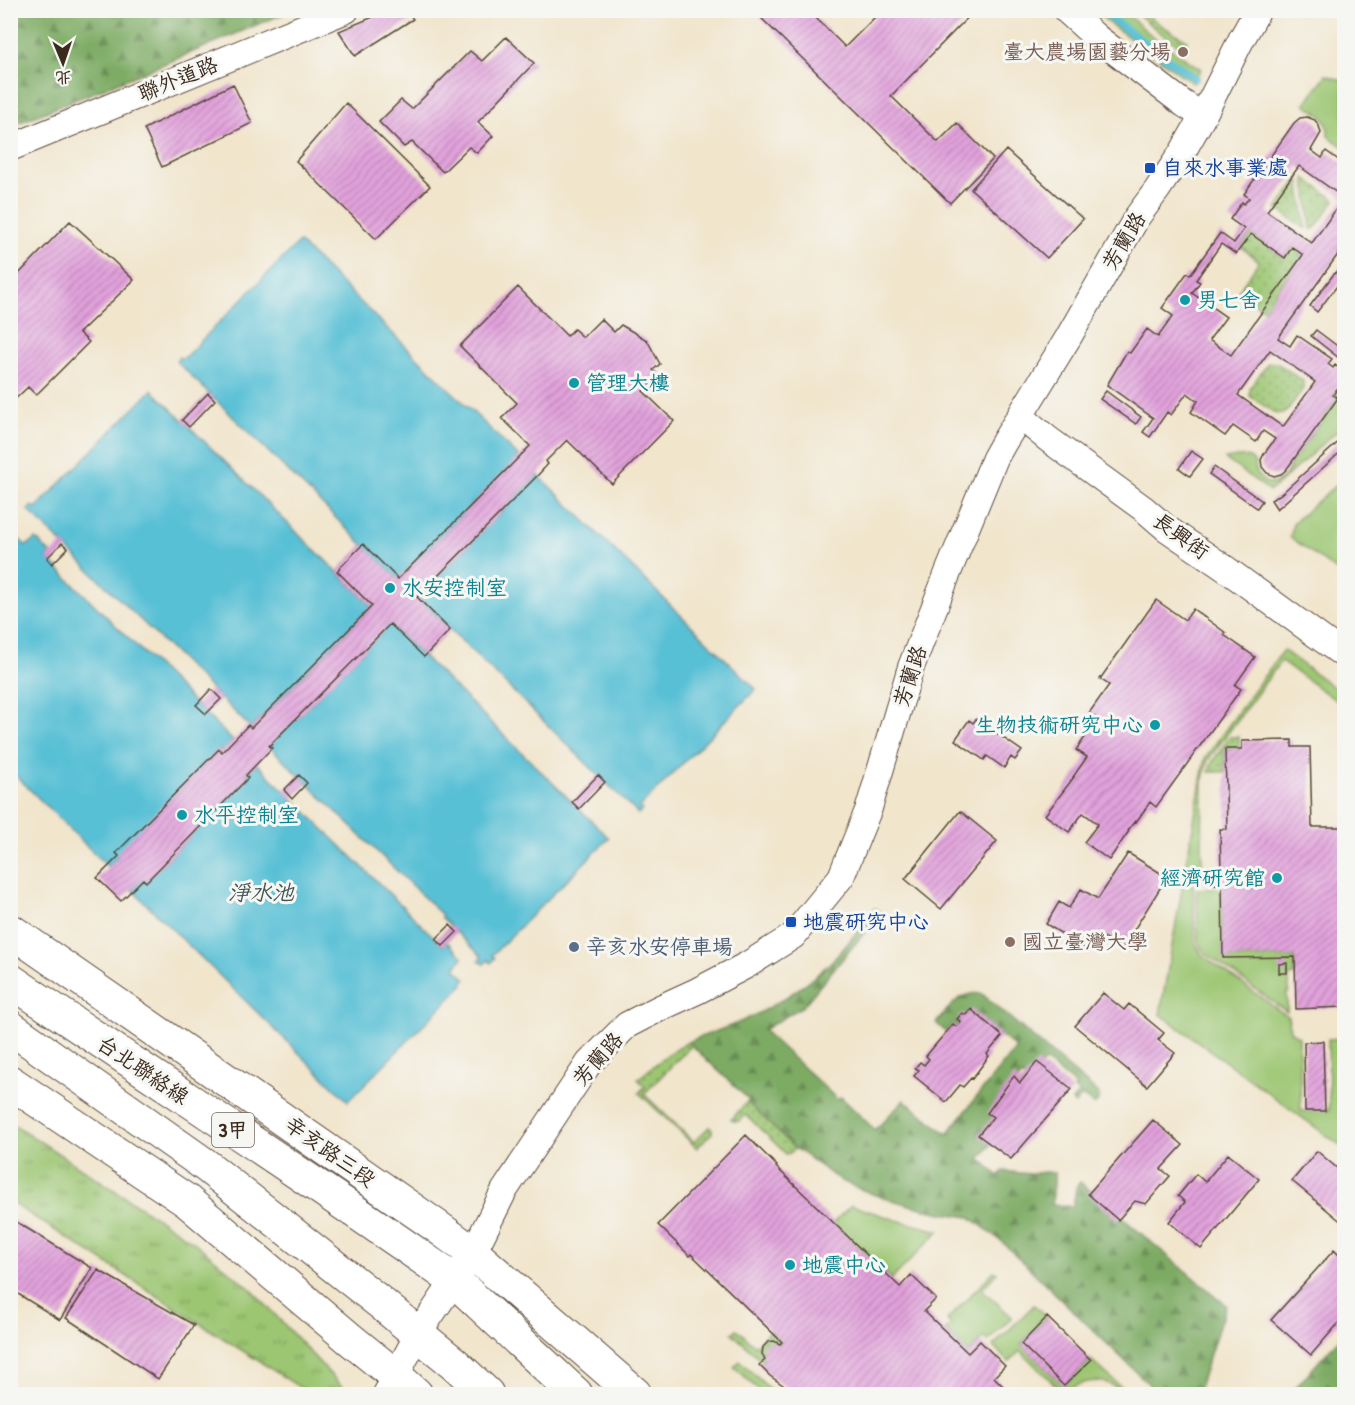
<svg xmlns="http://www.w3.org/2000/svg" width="1355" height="1405" font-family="'Patrick Hand','LXGW WenKai TC',sans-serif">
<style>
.grass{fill:#9cc672;stroke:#6c7848;stroke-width:1.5}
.forest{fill:url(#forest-firs);stroke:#5c6a41;stroke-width:1.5}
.park{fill:url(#park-tufts);stroke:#6c7848;stroke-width:1.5}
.garden{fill:url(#garden-dots);stroke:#6c7848;stroke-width:1.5}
.water{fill:#58c0d5;stroke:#4a757a;stroke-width:1.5}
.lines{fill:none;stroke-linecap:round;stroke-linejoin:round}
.stream{stroke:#58c0d5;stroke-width:8}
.building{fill:url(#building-hatch);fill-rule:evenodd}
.minor-casing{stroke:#564638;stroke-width:28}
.major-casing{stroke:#564638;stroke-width:35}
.highway-casing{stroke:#564638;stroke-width:35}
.minor{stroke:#fff;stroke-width:26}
.major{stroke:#fff;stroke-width:33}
.highway{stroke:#fff;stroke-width:33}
.education-dot{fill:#8d6e63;stroke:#f6f6f2;stroke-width:2}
.transit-dot{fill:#1a4fb4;stroke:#f6f6f2;stroke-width:2}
.culture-dot{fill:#0f9aa8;stroke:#f6f6f2;stroke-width:2}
.service-dot{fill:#5c6f8a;stroke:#f6f6f2;stroke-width:2}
.labels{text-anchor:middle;stroke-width:6;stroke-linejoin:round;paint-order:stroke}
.shield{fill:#f6f6f2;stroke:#73675e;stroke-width:1.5}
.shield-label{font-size:20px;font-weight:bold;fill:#3b2a1e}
.education-label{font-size:21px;fill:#785e54;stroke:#f6f6f2;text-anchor:end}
.street-label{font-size:21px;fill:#3b2a1e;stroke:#f6f6f2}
.transit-label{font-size:21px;fill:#164399;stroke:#f6f6f2;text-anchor:start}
.culture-label{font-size:21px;fill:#0d838f;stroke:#f6f6f2;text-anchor:start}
.service-label{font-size:21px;fill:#4e5e75;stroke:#f6f6f2;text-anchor:start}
.water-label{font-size:22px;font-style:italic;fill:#445755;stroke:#f6f6f2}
</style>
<defs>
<pattern id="forest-firs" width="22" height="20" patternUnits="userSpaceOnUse" patternTransform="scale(1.5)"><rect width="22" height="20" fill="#7dab64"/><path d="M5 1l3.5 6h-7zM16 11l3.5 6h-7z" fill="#688b52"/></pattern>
<pattern id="park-tufts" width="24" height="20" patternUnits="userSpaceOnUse" patternTransform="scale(1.5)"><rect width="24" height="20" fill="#9cc672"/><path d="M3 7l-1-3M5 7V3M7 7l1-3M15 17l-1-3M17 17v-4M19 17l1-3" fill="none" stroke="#80a15d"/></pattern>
<pattern id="garden-dots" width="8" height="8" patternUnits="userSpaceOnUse" patternTransform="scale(1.5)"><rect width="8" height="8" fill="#9cc672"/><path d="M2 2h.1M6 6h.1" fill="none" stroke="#80a15d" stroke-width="1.8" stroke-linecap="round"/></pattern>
<pattern id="building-hatch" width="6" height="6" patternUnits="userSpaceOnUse" patternTransform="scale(1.5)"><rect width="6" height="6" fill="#e2a2dc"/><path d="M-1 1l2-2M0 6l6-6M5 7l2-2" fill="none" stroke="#b884b2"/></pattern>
</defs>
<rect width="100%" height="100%" fill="#f6f6f2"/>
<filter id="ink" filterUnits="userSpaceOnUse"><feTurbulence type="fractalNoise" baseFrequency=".0167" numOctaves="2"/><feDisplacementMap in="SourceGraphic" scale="12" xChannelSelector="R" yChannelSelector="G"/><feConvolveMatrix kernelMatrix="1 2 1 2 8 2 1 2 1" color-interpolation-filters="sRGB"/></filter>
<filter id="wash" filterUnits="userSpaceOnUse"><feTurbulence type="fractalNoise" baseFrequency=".008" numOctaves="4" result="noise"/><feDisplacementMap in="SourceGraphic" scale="24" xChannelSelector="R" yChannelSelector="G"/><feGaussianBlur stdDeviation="1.35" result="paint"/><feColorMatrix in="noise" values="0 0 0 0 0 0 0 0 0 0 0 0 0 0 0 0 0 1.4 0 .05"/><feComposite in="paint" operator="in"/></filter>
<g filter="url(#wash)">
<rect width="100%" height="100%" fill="#f1e5cc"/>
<path class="grass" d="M1095,11H1123L1157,40L1201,69L1193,83L1110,24Z
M1326,75L1344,81V147L1328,136C1329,117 1319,114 1305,104Z
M1344,384V425L1270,491L1225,459C1231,458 1242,455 1249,458C1257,460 1254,472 1260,478C1274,491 1288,477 1291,463L1338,398L1333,395L1337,389L1340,390Z
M1344,478V576L1290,537L1291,535L1293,523Z
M1283,650L1344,695V706L1281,661L1208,760L1203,778L1202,866H1193L1195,943L1202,955L1288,1017L1290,1031L1299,1037L1301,1111L1329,1110L1328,1039L1344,1038V1148L1160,1014L1205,758Z
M1197,889H1222L1223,958L1295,957V975L1289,976V992L1287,993V1012L1205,953L1201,948L1198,942Z
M851,1205L896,1220L939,1231L892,1279L833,1223Z
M994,1271L997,1273L982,1289L1012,1317L988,1341L984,1337L968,1353L945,1331L951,1325L947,1320Z
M1034,1305L1047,1317L1021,1344L1064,1386L1091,1360L1129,1394C1121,1394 1119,1389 1113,1386C1096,1376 1078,1383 1063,1392L1020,1351L1009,1362L993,1346Z
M740,1361L775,1394H763L734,1367Z"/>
<path class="forest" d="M11,10H290V11L181,57L11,126Z
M875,908L881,913L803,1006L763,1030L838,1100L841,1097L875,1130L904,1100L947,1134L1016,1048L971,1010L966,1015L958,1019L961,1022L957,1027L953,1024L946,1032L936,1023C949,1008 960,990 982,994L1098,1093C1101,1099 1099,1101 1094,1105L1082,1096L1075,1104L1072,1101L1079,1093L1074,1089L1076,1086L1045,1061L1028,1081L1022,1076L994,1108L992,1143L980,1159L999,1176L1003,1171L1030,1174L1045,1172L1055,1173L1052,1204L1073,1207L1076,1187L1080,1182L1226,1305L1197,1394H1159L1001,1241L970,1217L936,1212L906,1204L875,1195L841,1181L795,1148L747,1102L749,1100L688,1042C705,1035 723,1029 740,1022C775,1006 811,983 838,955C851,940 863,924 875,908Z
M1344,1333V1394H1290Z"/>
<path class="park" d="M10,1122L194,1242L252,1290L343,1388L340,1394H310L11,1202Z"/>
<path class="garden" d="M1134,11H1143L1162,26L1187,40L1182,48L1158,31Z
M1299,178L1306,229L1277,209Z
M1305,178L1335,200L1315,228L1311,229Z
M1251,234L1284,258L1292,247L1303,255L1264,309L1238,292L1259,261L1241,247Z
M1268,363H1277L1303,381V389L1286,412L1276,414L1250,396V388Z
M1230,737H1239V749H1225V772H1209L1212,762Z
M688,1042L692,1045L644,1094L694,1142L709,1127L712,1129V1133L697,1148L639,1093L645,1086L638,1079L663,1058Z
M747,1102L795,1149L790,1153L786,1154L747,1116H744L739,1121H734L731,1119Z
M737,1329L755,1346L770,1330L782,1342L780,1344C768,1339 758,1347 765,1360L763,1361L732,1333Z"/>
<path class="water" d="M299,242L519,457L398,579L176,361L179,357L183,359Z
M152,390L372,606L251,728L28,510L32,506L36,508Z
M538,475L756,689L640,807L642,810L638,814L417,597Z
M15,535L26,546L36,539L51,554L47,558L233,741L222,752L219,749L108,867L11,771L10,539Z
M390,624L609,838L492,955L495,958L491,963L488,960L484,964L479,960L482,957L441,917L442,915L269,746Z
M257,764L443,946L447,942L463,957L455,968L466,979L463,982L464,984L348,1101L132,890L143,879L146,881L248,778L246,775Z"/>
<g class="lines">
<path class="stream" d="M1103,10L1115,21L1195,78"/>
</g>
<g id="blocks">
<path class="building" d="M390,10H406L413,19L355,56L339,31Z
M753,10H808L845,47L882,10H975L891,96L938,142L957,123L993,159L950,203Z
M506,37L534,63L478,122L493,136L477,153L469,147L443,172L412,142L404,147L379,122L401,100L412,109L470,51L482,61Z
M233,84L252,123L162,167L144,129Z
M346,103L430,186L376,239L296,161Z
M1307,117L1315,120L1319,126L1321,133L1311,150L1322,158L1326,151L1344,164V246L1278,338L1290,346L1297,335L1332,359L1328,364L1333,368L1335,365L1344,372V384L1340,391L1337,389L1333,395L1338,398L1286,470L1281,474L1274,476L1267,473L1262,467L1261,460L1264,454L1275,439L1263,431L1256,442L1233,426L1225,436L1191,412L1198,401L1187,393L1171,415L1167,412L1150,437L1143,432L1153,418L1107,385L1127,351L1130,353L1147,329L1158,337L1173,316L1162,308L1187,273L1190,275L1220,233L1234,243L1244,229L1230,219L1242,202L1244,204L1249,198L1244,194L1294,123L1300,118ZM1299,166L1344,198L1312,243L1267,211ZM1251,234L1285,258L1292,247L1303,255L1231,355L1209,340L1226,317L1192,293L1200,282L1196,280L1221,244L1236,254ZM1270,350L1315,382L1283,427L1238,395Z
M1006,150L1083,219L1047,258L971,189Z
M70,221L134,280L79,333L89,342L36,395L28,387L10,404V283Z
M1344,264V277L1317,312L1310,306L1333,275Z
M518,287L567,336L574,329L583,337L601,319L614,332L621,325L647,340L660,364L653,370L658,375L643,391L674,421L612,484L567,440L546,461L548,464L538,475L417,597L450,630L424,657L390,624L269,746L272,748L246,775L248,778L146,882L143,879L121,901L97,878L119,856L116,853L219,749L222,752L248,725L251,728L372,606L337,571L363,544L398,579L530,446L502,418L517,403L460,346Z
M1316,330L1344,351V362L1311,336Z
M1106,391L1141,417L1136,424L1100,399Z
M208,393L215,400L189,427L182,420Z
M1344,437V449L1277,509L1271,500L1281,494Z
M1191,451L1203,459L1190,476L1179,468Z
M1214,467L1262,501L1257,508L1209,474Z
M62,543L68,548L52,564L47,558Z
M1156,600L1185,620L1193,609L1226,633L1224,635L1255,657L1235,685L1241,689L1156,807L1150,802L1136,822L1135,821L1128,830L1129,831L1109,860L1084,842L1098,824L1083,813L1069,832L1045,815L1074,777H1073L1087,757L1076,750L1098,719L1089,713L1109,685L1100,679Z
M211,689L221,699L206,714L196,705Z
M976,719L1022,751L1015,760L1011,757L1004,768L987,756L984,760L955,740L969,720L973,723Z
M1292,740V747H1310L1312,827H1342V851H1344V1007L1296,1009L1295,957L1223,958L1222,884H1211L1210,872H1221L1220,829H1227L1225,749H1242V741Z
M299,775L307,783L292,799L284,790Z
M598,775L605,782L579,809L572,802Z
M960,811L997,841L941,909L905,879Z
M1128,853L1167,877L1122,949L1100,935L1089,951L1046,924L1059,902L1069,908L1081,889L1098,899Z
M450,925L457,932L443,946L436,939Z
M1287,963V973H1279V964Z
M1103,993L1124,1010L1129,1004L1164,1033L1158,1040L1175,1053L1147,1086L1075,1026Z
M971,1009L1002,1036L987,1054L989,1056L972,1079L971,1078L963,1087L960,1085L946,1102L914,1076L919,1070L915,1068L920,1062L924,1065L929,1059L926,1056L953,1024L957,1027L961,1022L957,1019L962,1013L966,1015Z
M1323,1041L1325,1111H1305L1304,1042Z
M1037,1062L1072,1089L1011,1159L978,1135L993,1117L987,1113L1014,1076L1020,1083Z
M1153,1120L1183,1145L1161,1169L1170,1176L1146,1204L1135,1201L1118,1220L1088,1194Z
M746,1135L777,1166L776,1167L900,1287L911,1275L936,1299L924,1311L968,1353L980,1341L1005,1366L994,1377L1011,1394H796L770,1376L759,1365L765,1360L762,1354L763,1347L768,1342L774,1341L780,1344L782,1342L691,1254L690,1256L658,1225Z
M1317,1151L1338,1169L1344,1160V1224L1292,1181Z
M1228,1154L1259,1179L1201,1249L1169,1222L1185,1202L1178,1196L1196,1174L1205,1182Z
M10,1218L92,1268L60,1320L10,1289Z
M1334,1250L1344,1260V1303L1342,1306L1344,1307V1317L1311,1355L1271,1320Z
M98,1270L194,1325L158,1379L66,1318Z
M1047,1317L1091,1360L1064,1386L1021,1344Z"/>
</g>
</g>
<g filter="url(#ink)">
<use href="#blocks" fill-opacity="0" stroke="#564638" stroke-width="1.5"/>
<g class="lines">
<g class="minor-casing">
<path id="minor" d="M1066,10L1096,37L1184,104L1203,116
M10,148L346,10
M1020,416L1048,439L1144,509L1166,528L1226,569L1344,655
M386,1394L418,1334L473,1253L504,1191L589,1063L627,1025L660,1008L697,991L747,965L793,936L841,877L869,808L911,667L947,575L995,458L1004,442L1068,338L1137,217L1157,190L1183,151L1203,116L1241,40L1258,10"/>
</g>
<g class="major-casing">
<path id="major" d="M10,930L439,1228L473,1253L635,1394
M10,1082L187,1201L350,1339L397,1377L416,1394
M455,1281L576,1394
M418,1334L455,1364L487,1394"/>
</g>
<g class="highway-casing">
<path id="highway" d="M10,980C158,1081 309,1177 455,1281
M10,1027L204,1164L382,1304L418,1334"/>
</g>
<use href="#minor" class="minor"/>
<use href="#major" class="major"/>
<use href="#highway" class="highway"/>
</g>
</g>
<g class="education-dot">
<circle cx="1183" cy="52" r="6"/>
<circle cx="1010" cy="942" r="6"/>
</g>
<g class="transit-dot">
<rect x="1144" y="162" width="12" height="12" rx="3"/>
<rect x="785" y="916" width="12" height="12" rx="3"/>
</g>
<g class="culture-dot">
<circle cx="1185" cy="300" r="6"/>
<circle cx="574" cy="383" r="6"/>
<circle cx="390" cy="588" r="6"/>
<circle cx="1155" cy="725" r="6"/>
<circle cx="182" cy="815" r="6"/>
<circle cx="1277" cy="878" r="6"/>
<circle cx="790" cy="1265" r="6"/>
</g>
<circle class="service-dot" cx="574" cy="947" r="6"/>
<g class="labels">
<rect class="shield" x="212" y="1113" width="42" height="34" rx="4.5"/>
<g class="shield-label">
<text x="233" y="1137">3甲</text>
</g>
<g class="education-label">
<text x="1171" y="59">臺大農場園藝分場</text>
<text x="1022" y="949" text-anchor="start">國立臺灣大學</text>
</g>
<g class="street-label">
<text transform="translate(178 79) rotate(-22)" y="7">聯外道路</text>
<text transform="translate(1124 241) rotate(-59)" y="7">芳蘭路</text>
<text transform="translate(1181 536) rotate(36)" y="7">長興街</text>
<text transform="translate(910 676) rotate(-72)" y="7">芳蘭路</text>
<text transform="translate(598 1059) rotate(-49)" y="7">芳蘭路</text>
<text transform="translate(143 1070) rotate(34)" y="7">台北聯絡線</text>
<text transform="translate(330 1152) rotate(35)" y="7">辛亥路三段</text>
</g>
<g class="transit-label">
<text x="1162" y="175">自來水事業處</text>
<text x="803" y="929">地震研究中心</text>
</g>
<g class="culture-label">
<text x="1197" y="307">男七舍</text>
<text x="586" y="390">管理大樓</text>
<text x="402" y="595">水安控制室</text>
<text x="1143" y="732" text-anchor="end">生物技術研究中心</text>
<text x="194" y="822">水平控制室</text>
<text x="1265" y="885" text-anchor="end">經濟研究館</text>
<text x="802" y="1272">地震中心</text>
</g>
<g class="service-label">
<text x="586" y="954">辛亥水安停車場</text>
</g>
<g class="water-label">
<text x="261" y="900">淨水池</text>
</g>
</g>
<rect width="1355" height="1405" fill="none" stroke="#f6f6f2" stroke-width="36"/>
<g transform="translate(63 63) rotate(178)" stroke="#f6f6f2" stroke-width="4.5" paint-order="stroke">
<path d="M0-4.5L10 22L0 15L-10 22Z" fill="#3b2a1e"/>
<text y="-9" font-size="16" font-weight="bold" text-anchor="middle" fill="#3b2a1e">北</text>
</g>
</svg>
